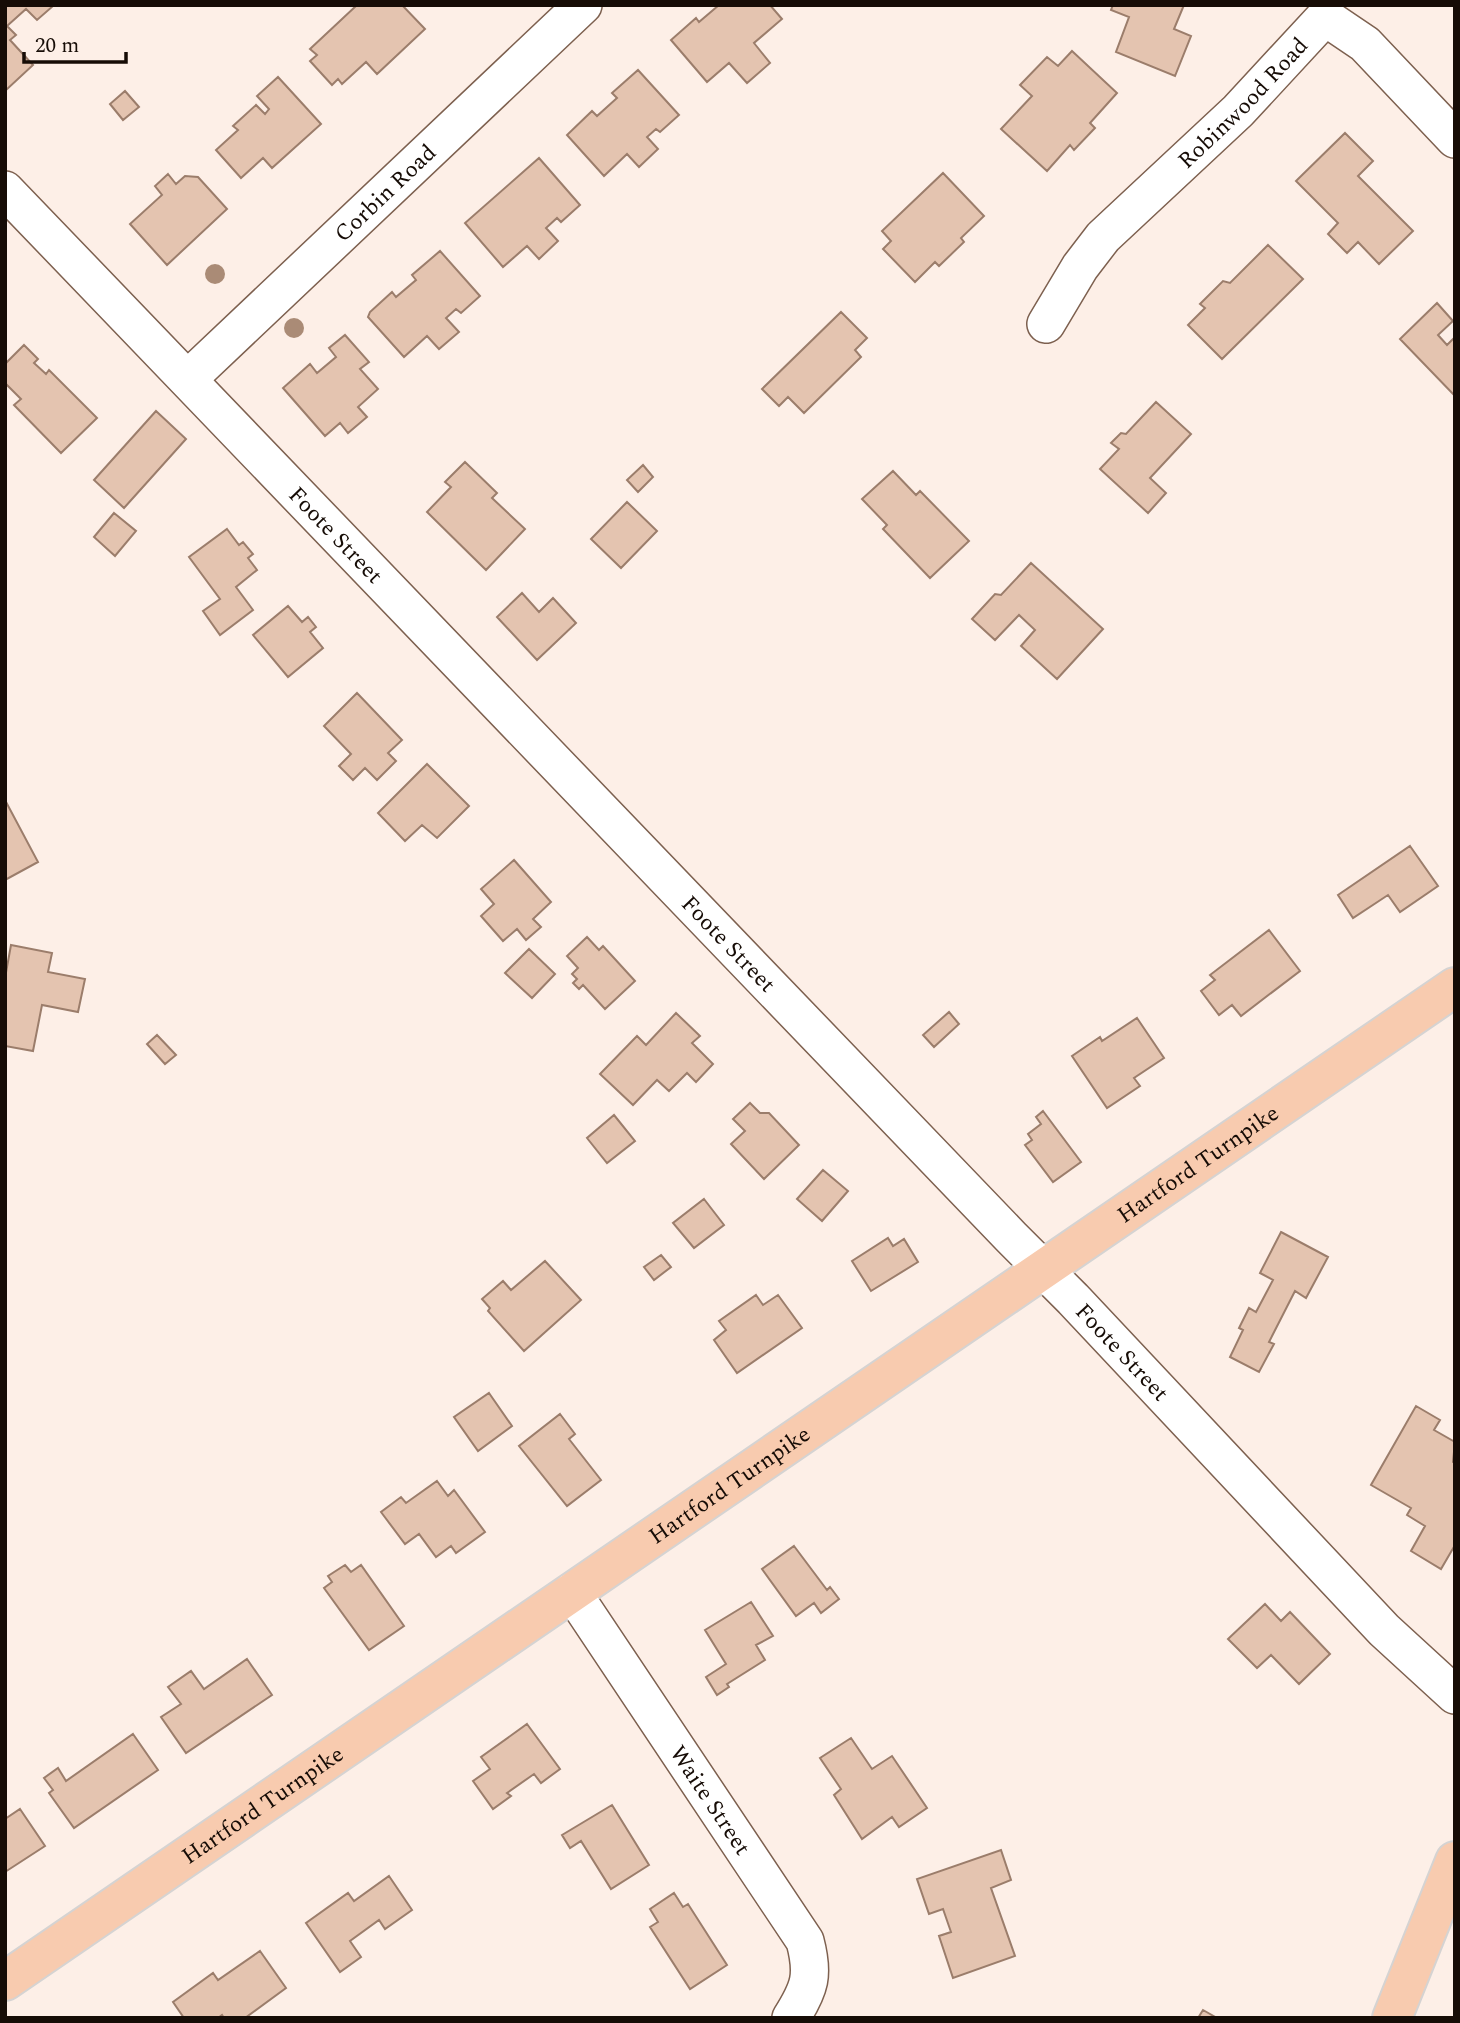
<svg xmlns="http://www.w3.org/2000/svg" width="1460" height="2023" font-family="Spectral,serif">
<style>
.building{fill:#e4c4b0;stroke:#9b7d6b;stroke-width:2}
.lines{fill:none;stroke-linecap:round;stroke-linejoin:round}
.minor-casing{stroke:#7d604f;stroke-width:40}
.major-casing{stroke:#d5d3d2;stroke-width:42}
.minor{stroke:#fff;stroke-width:37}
.major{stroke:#f8cbaf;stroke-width:38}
.tree{fill:#aa8b76}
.labels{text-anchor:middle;stroke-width:6;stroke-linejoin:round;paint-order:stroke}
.street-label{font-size:23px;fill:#160c06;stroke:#fdefe7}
</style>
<rect width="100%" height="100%" fill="#fdefe7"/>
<path class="building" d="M5,5L53,6L37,20L26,9L7,26L16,35L10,40L33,65L5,91Z
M357,5H402L425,29L377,74L366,62L342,84L338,79L332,85L310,61L317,55L310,49Z
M719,5H770L782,19L754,43L770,63L747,83L729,63L707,82L671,40L696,18L699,22Z
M1113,5H1184L1174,29L1191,36L1175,76L1116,52L1129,17L1111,10Z
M1072,51L1117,93L1090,123L1095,128L1074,150L1070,145L1047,171L1001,129L1032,96L1020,85L1047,57L1058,66Z
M638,70L679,115L660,132L656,129L647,137L658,149L639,167L627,154L604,176L567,135L592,111L597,116L617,98L612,93Z
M278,77L321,124L272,168L263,158L241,178L216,150L238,130L233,126L256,105L265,114L269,109L257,96Z
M125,91L139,107L123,120L110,104Z
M1345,133L1373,161L1358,176L1413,231L1379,264L1358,242L1347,253L1328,234L1338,223L1296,181Z
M539,158L580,205L561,222L557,218L546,228L558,241L539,259L527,246L503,267L465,223Z
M943,173L984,216L961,238L964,242L939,266L935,262L915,282L883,249L891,241L882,231Z
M168,174L176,184L185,176L198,177L227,209L167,265L130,224L162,195L155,186Z
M1268,245L1303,279L1222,359L1188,325L1205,308L1200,304L1223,281L1230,283Z
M440,251L480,296L461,313L456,309L446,318L459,332L439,349L427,336L404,357L368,317L370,312L392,292L396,297L416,280L412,275Z
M1437,303L1453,321L1438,335L1447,345L1453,339L1455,340V396L1400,339Z
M841,312L867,338L855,350L861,357L804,413L788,397L779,406L762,389Z
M345,335L369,362L360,369L378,389L358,407L367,417L348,433L340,423L325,436L283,388L310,364L317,373L336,357L329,348Z
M24,345L38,359L34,363L46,374L49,370L97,418L61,453L14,405L21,399L5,383V364Z
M1156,402L1191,434L1150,478L1166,493L1148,513L1100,469L1119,449L1111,443L1121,433L1126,434Z
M156,411L186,439L124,508L94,480Z
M465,462L497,493L492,498L525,529L486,570L427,512L451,487L445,482Z
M643,465L653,477L638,492L627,480Z
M893,471L916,495L920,491L969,541L930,578L883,529L887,525L862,499Z
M627,502L657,531L621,568L591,539Z
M114,513L136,531L115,556L94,537Z
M227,529L239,545L243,542L253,554L248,558L257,570L236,587L253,610L220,635L203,611L220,599L189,557Z
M1031,563L1103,629L1057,679L1021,646L1035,630L1019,615L995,640L972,619L995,594L1001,595Z
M522,593L539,612L553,598L576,623L537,660L497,617Z
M288,606L302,622L308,617L316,627L310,632L323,648L288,677L253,635Z
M357,693L402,740L388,753L396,761L377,780L365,768L353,780L339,766L351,754L324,726Z
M427,764L469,806L437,838L422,825L405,841L378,813Z
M5,800L38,862L5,880Z
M1410,846L1438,886L1400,912L1388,895L1353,918L1338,895Z
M514,860L551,902L533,919L541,927L526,940L517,929L503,941L481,916L494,904L481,889Z
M1269,930L1300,971L1241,1016L1232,1005L1219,1015L1201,991L1215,980L1210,975Z
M587,937L599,950L603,946L635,981L605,1009L583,985L579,989L573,983L577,979L572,974L578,968L567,956Z
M11,945L52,953L48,972L85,979L78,1012L42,1005L33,1051L5,1046V978Z
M529,949L555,974L532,998L505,973Z
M949,1012L959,1024L934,1047L923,1035Z
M676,1013L700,1036L692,1043L713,1064L696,1082L687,1073L669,1091L657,1080L633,1105L600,1074L637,1036L646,1045Z
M1137,1018L1164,1058L1134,1078L1140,1086L1107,1108L1072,1056L1100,1037L1102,1041Z
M157,1035L176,1055L165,1064L147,1044Z
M750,1103L760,1113H769L799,1145L764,1179L731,1144L745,1131L733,1119Z
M1043,1111L1081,1162L1053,1182L1025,1145L1032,1140L1028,1134L1041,1124L1036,1117Z
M614,1115L635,1141L607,1163L587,1138Z
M823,1170L848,1191L822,1221L797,1199Z
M704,1199L724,1225L694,1248L673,1223Z
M1281,1232L1328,1257L1306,1298L1295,1291L1269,1342L1274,1344L1259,1372L1230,1357L1243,1330L1239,1328L1249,1308L1256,1312L1273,1280L1260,1273Z
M888,1238L893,1246L904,1239L918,1262L871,1291L852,1261Z
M661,1255L671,1267L654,1280L644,1267Z
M545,1261L581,1300L524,1351L488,1311L490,1308L482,1299L503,1281L511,1290Z
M756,1295L763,1305L778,1295L802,1328L737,1373L714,1340L726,1330L719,1321Z
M489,1393L512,1426L478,1451L454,1417Z
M1416,1406L1440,1420L1434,1430L1455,1442L1453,1462L1455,1463V1545L1441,1569L1411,1551L1425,1526L1407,1515L1411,1508L1371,1485Z
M560,1414L575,1434L569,1439L601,1480L567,1506L519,1446Z
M437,1481L448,1496L454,1490L485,1532L456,1553L451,1546L436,1557L419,1534L405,1544L381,1512L401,1497L406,1503Z
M794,1546L827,1590L830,1587L839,1599L821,1613L814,1603L796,1616L762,1569Z
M345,1565L351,1572L361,1565L404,1626L369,1650L324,1588L332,1582L328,1576Z
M751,1602L773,1636L756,1645L765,1660L727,1684L729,1687L717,1695L706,1677L726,1664L705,1630Z
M1265,1604L1281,1621L1290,1612L1330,1654L1299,1684L1271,1655L1257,1668L1228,1639Z
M247,1659L272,1695L186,1753L161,1717L181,1704L168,1687L191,1671L204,1689Z
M527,1724L560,1769L541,1783L534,1774L507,1793L511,1796L493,1809L473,1781L490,1769L481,1757Z
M133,1734L158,1770L74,1828L49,1793L53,1790L44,1778L58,1768L66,1781Z
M851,1738L872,1769L892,1756L927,1808L899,1827L892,1817L862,1839L834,1795L841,1789L820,1758Z
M612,1805L649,1865L611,1889L581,1841L570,1848L562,1835Z
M20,1809L45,1846L5,1872V1819Z
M1001,1850L1011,1880L991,1888L1015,1956L953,1978L939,1936L951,1932L943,1909L929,1914L917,1879Z
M389,1876L412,1910L385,1929L379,1920L350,1941L361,1957L340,1972L306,1923L348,1893L354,1901Z
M674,1893L683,1907L688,1904L727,1965L690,1989L650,1927L658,1922L650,1909Z
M260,1951L286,1988L245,2018H224L222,2015L218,2018H184L173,2002L213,1973L218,1980Z
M1203,2010L1217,2018H1198Z"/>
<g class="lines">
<g class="minor-casing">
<g id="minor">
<path id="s1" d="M5,190L1011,1237L1073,1299L1384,1630L1455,1695"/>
<path id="s2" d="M1046,324L1080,267L1103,237L1238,111L1325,17L1365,44L1455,139"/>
<path id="s3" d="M188,379L583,5"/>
<path id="s4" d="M572,1592L805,1941C814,1975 810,1988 791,2018"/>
</g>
</g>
<g class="major-casing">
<g id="major">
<path id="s5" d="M5,1981L1455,987"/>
<path d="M1392,2018L1455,1861"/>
</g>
</g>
<use href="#minor" class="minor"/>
<use href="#major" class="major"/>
</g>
<g class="tree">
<circle cx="215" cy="274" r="10"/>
<circle cx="294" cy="328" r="10"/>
</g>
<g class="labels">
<g class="street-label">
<text dy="8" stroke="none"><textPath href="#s2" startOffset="298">Robinwood Road</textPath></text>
<text dy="8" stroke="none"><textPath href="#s3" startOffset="271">Corbin Road</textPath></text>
<text dy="8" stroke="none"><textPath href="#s1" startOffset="478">Foote Street</textPath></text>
<text dy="8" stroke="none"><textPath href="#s1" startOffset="1045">Foote Street</textPath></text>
<text dy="8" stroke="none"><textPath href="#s5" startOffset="1446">Hartford Turnpike</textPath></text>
<text dy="8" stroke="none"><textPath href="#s1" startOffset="1612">Foote Street</textPath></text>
<text dy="8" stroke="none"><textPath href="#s5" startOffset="878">Hartford Turnpike</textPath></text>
<text dy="8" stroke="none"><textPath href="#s4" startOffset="250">Waite Street</textPath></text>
<text dy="8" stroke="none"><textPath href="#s5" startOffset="312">Hartford Turnpike</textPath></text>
</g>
</g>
<rect width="1460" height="2023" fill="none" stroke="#160c06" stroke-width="14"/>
<path d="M24 52v10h102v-10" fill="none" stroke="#160c06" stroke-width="3.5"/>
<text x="35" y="52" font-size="21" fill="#160c06" stroke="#fdefe7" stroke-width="5" paint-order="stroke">20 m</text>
</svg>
